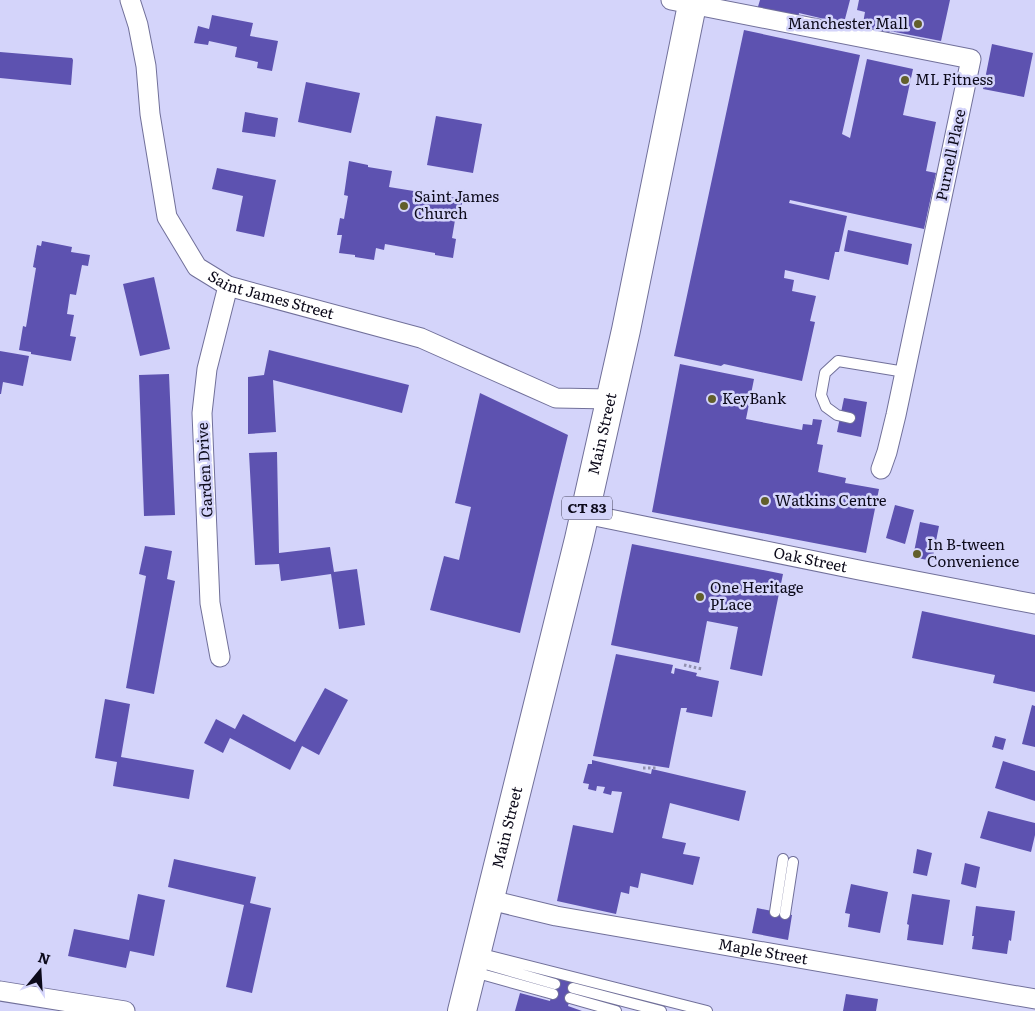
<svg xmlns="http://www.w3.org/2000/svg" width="1035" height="1011" font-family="Literata,serif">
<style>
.building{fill:#5d52b0}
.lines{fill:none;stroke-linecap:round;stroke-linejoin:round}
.lane-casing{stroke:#71709a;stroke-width:12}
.street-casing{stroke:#71709a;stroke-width:21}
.primary-casing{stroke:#71709a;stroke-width:30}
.path{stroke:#908fae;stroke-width:3;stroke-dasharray:2.5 2.5;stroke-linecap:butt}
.lane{stroke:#fff;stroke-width:10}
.street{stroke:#fff;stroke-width:19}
.primary{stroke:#fff;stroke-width:28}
.poi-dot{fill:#625f2b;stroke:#d4d4fa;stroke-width:2}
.labels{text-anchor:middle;stroke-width:5;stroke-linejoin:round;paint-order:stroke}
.shield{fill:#d4d4fa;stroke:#48475d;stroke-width:1}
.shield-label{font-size:14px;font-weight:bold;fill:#0c0a1a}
.poi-label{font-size:15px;fill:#0c0a1a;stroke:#d4d4fa;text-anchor:start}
.street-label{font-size:15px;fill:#0c0a1a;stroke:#d4d4fa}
</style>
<rect width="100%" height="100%" fill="#d4d4fa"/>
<path class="building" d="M760,0H850L845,19L837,22L799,13L798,20L757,10Z
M859,0H950L941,41L890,31L888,34L862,29L865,12L857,10Z
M212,15L253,23L250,36L278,41L272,71L257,68L258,62L235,57L237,47L209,41L208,45L194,43L198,26L209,29Z
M744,30L860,55L842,134L850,138L867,59L913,69L903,115L936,122L926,171L936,173L924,229L790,200L789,203L847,216L839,252H835L829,280L785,270L784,278L794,280L792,291L816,296L810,321L815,322L802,381L724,364L721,366L674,356Z
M992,44L1033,53L1024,97L983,89Z
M0,52L72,58L73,60L71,85L0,78Z
M306,82L360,93L351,133L298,122Z
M245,112L278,118L275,137L242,132Z
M436,116L482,124L473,173L427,165Z
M349,161L368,165V167L392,171L389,187L463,199L460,214H456L452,238L456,239L453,258L435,255V253L385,244L384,250L376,248L374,260L355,257V255L339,253L342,235H337L340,218L344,219L348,196L344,195Z
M217,168L276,180L264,237L236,231L243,196L212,189Z
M848,230L912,244L908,265L844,251Z
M42,241L72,247L71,252L90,255L88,266L82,265L76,295L70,294L67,314L74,315L70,336L76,337L71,361L31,354V352L19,350L23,326L26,327L36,268L33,267L37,245L41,246Z
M154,277L170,349L140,356L123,284Z
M269,350L409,385L402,413L273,380L276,432L248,434V377L264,375Z
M0,351L29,356L23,386L3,382L1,394H0Z
M680,364L754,379L746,419L802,430L803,424L812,425L813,419L822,420L817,444L823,445L818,472L846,478L845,483L879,489L866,553L652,512Z
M169,374L175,515L144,516L139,375Z
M480,393L568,435L520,633L430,610L444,556L459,560L471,507L455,503Z
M844,398L867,402L861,437L837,432Z
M277,452L279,553L330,547L334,572L357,569L365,625L339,629L331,574L281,581L279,564L255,565L249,453Z
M895,505L914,510L905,544L886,538Z
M920,522L939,526L932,561L913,557Z
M632,544L783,574L762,676L730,669L738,627L707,621L699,663L611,645Z
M145,546L172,551L167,579L175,581L154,694L126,688L146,576L139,574Z
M922,611L1035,635V692L993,683L995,675L912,658Z
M616,654L673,665L671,673L674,674L675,668L697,673L696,676L719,681L712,717L686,712L687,708H681L669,768L593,756Z
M325,688L348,700L319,755L302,746L290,770L230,738L223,753L204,743L216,719L235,729L243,714L295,742Z
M105,699L130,704L121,757L194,770L189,799L113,786L117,762L95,758Z
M1032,705L1035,706V747L1022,744Z
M995,736L1006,739L1003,750L992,747Z
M592,760L651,774L652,769L746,791L739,821L670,803L662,838L686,843L683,854L700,857L693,885L641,873L638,888L630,886L629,894L621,892L616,914L557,901L573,825L613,833L622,792L612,791L611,795L603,793L605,787L597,786L596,791L588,789L589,784L583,783L588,764H592Z
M1003,761L1035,771V801L995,788Z
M988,811L1035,823V835L1031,852L980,838Z
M917,849L932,853L927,876L913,873Z
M174,859L256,877L250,903L271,908L252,993L226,987L244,905L168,887Z
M965,863L980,867L976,888L961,884Z
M851,884L888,892L880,933L848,927L850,914L845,913Z
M138,894L165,900L154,956L130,951L126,968L68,956L74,929L129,940Z
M912,894L950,900L943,945L907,940L909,925L907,924Z
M976,906L1015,911L1011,941L1009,940L1007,954L972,949L974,936H972Z
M757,908L792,915L788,940L752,933Z
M557,976L575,981L568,1006L582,1011H515L520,993L550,1001Z
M846,994L878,999L876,1011H843Z"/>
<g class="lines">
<g class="lane-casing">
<path id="lane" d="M850,418L837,415L826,407L821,395L825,373L838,361L905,372
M775,912L783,859
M785,914L793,862
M478,953L707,1011
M475,961L555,984
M474,972L553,994
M573,988L661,1011
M570,998L616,1011"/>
</g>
<g class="street-casing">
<g id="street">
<path id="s1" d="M130,0L138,25L146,66L150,114L167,217L197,267L228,286L421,338L556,398L611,399"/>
<path d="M671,0L971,59L896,415L887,452L881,469"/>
<path id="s2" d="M585,514L859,570L1035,604"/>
<path d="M220,657L210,603L202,413L207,369L228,286"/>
<path id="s3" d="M490,900L556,916L1035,999"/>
<path d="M0,991L125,1011"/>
</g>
</g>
<g class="primary-casing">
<g id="primary">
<path id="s4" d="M462,1011L579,539L626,330L693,0"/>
</g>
</g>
<path class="path" d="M684,665L702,669
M643,768H658"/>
<use href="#lane" class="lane"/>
<use href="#street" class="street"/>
<use href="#primary" class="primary"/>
</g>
<g class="poi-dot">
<circle cx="918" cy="24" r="5"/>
<circle cx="905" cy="80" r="5"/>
<circle cx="404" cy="206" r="5"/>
<circle cx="712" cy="399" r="5"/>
<circle cx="765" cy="501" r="5"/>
<circle cx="917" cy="554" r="5"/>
<circle cx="700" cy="597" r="5"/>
</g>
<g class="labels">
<rect class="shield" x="562" y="496.5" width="50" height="23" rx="4"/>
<g class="shield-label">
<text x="587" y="513">CT 83</text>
</g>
<g class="poi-label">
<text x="908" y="29" text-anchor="end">Manchester Mall</text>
<text x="915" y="85">ML Fitness</text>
<text x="414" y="202">Saint James<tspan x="414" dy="17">Church</tspan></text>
<text x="722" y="404">KeyBank</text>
<text x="775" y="506">Watkins Centre</text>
<text x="927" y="550">In B-tween<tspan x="927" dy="17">Convenience</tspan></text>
<text x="710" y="593">One Heritage<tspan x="710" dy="17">PLace</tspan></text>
</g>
<g class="street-label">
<text transform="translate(951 155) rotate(-78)" y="5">Purnell Place</text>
<text dy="5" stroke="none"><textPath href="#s1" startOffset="359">Saint James Street</textPath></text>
<text dy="5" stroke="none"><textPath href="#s4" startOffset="594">Main Street</textPath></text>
<text transform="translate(205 470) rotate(-93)" y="5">Garden Drive</text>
<text dy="5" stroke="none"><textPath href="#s2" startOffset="230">Oak Street</textPath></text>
<text dy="5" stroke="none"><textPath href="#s4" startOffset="189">Main Street</textPath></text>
<text dy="5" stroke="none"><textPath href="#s3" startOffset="278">Maple Street</textPath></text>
</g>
</g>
<g transform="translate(40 971) rotate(18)" stroke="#d4d4fa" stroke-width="4" paint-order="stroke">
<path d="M0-4L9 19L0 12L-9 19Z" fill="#0c0a1a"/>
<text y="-8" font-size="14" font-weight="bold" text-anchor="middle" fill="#0c0a1a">N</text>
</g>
</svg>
